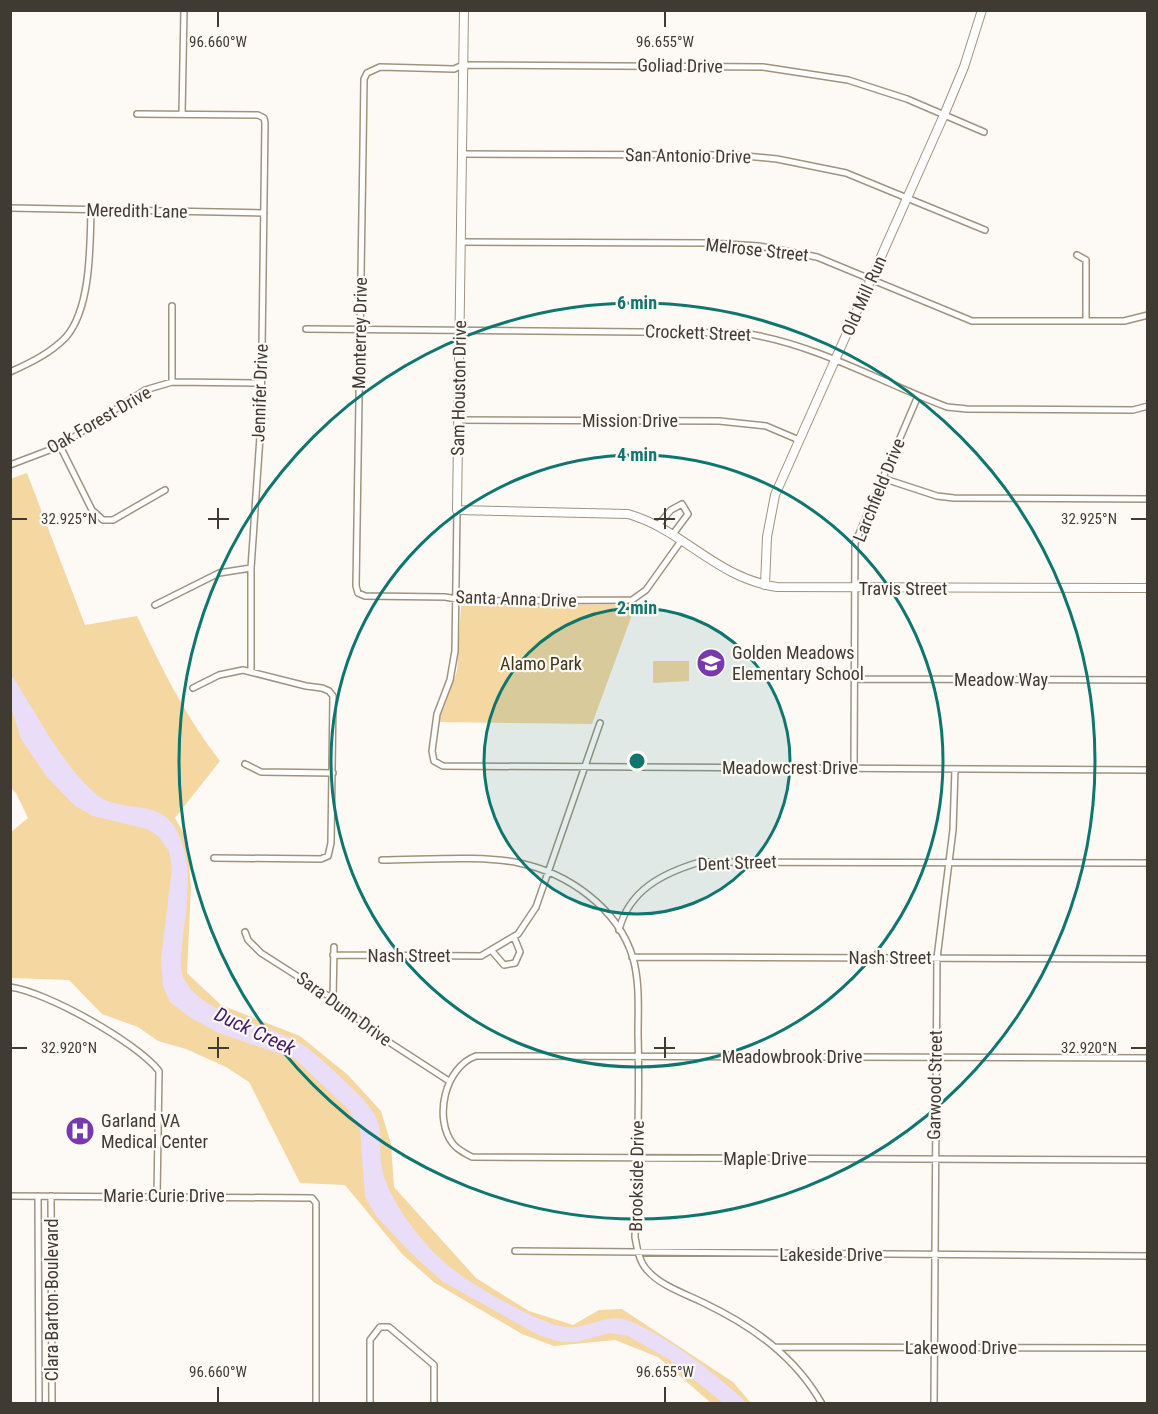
<svg xmlns="http://www.w3.org/2000/svg" width="1158" height="1414" font-family="'Roboto Condensed',sans-serif">
<style>
.green{fill:#f5d7a2}
.water{fill:#e9ddf8}
.lines{fill:none;stroke-linecap:round;stroke-linejoin:round}
.street-casing{stroke:#a0937e;stroke-width:8}
.secondary-casing{stroke:#a0937e;stroke-width:10}
.street{stroke:#fff;stroke-width:5}
.secondary{stroke:#fff;stroke-width:8}
.ticks{fill:none;stroke:#403b32;stroke-width:2}
.ring{fill:none;stroke:#0f766e;stroke-width:3}
.labels{text-anchor:middle;stroke-width:4.5;stroke-linejoin:round;paint-order:stroke}
.street-label{font-size:18px;fill:#403b32;stroke:#fdfaf6}
.poi-label{font-size:18px;fill:#403b32;stroke:#fdfaf6;text-anchor:start}
.park-label{font-size:18px;fill:#443416;stroke:#fdfaf6}
.water-label{font-size:20px;font-style:italic;fill:#421a65;stroke:#fdfaf6}
.ticks-label{font-size:15px;text-anchor:middle;fill:#403b32;stroke:#fdfaf6;stroke-width:4.5;stroke-linejoin:round;paint-order:stroke}
.centre{fill:#0f766e;stroke:#fdfaf6;stroke-width:3}
.ring-label{font-size:18px;text-anchor:middle;font-weight:bold;fill:#0f766e;stroke:#fdfaf6;stroke-width:4.5;stroke-linejoin:round;paint-order:stroke}
</style>
<rect width="100%" height="100%" fill="#fdfaf6"/>
<path class="green" d="M27,473L85,625L137,616C161,667 185,716 220,761L175,818L187,839L191,888L187,973L221,1005L300,1036L348,1075L381,1111L391,1144L394,1187L476,1278L529,1311L573,1325L599,1310L622,1309L733,1382L751,1403H711L658,1357L615,1340L554,1346L522,1334L435,1283L402,1254L345,1185L300,1183L249,1082L226,1067L186,1049L158,1041L138,1027L102,1014L69,980L11,978V832L28,818L16,793L10,787V479Z
M636,604L592,724L438,722L457,671L461,606Z
M653,661H689V681L653,683Z"/>
<path class="water" d="M10,673C37,713 60,763 97,795C118,812 155,801 171,822C197,856 186,906 182,945C181,956 179,969 184,979C203,1015 264,1023 298,1042C315,1051 349,1085 363,1099C390,1130 376,1136 382,1169C389,1202 424,1246 450,1267C470,1284 542,1326 567,1327C589,1329 607,1312 629,1321C668,1336 717,1375 747,1403H723L670,1360L628,1336L610,1333L577,1342H561L538,1335L442,1281L411,1253L376,1216L365,1197L360,1129L348,1109L295,1059L219,1033L191,1018L170,1002L163,986L161,960L172,867L169,851L159,837L147,829L93,816L75,806L47,777L21,739L11,707Z"/>
<g class="lines">
<g class="street-casing">
<path id="street" d="M137,114L258,115L264,118L265,123L261,422L251,568V671
M182,114L184,10
M462,154L735,155L777,159L846,173L985,230
M10,208L264,213
M461,242L710,243L759,246L817,257L972,321H1124L1148,315
M1077,255L1086,260V321
M306,329L743,333C816,344 878,381 947,407L967,409L1133,410L1148,406
M10,372C30,363 51,353 66,337C91,308 90,246 91,210
M172,382V306
M458,420L719,421L766,426L799,440
M60,446L92,510L103,520H113L165,490
M10,465L60,446L145,390L172,382L261,383
M882,478L937,496L954,498L1148,499
M457,510L455,651L450,680L437,714L432,751L434,761L443,766L1148,770
M658,525L671,510L682,504L688,514L673,534
M681,541L646,590L632,600L468,601L445,597L365,596L358,593L356,586L363,149L364,79L367,73L380,67L454,69L463,65L763,67L848,80L907,99L984,132
M155,605L219,573L251,568
M855,679L1148,680
M193,688L219,675L243,670L306,686L322,688L329,691L333,696L331,843L328,856L321,859L214,858
M245,764L261,772L333,773
M854,768L855,543L918,396
M382,860C421,860 483,855 519,863C568,873 618,908 633,958C640,983 638,1010 638,1035C640,1102 637,1170 635,1237C637,1248 639,1262 648,1271C661,1286 686,1294 704,1303C752,1326 795,1356 822,1404
M619,930C629,890 663,873 700,862L1148,863
M245,932L248,940L261,953L333,999L378,1035L449,1081
M492,951L504,965L515,963L520,952L514,937
M333,955L481,956L518,934L536,907L600,723
M632,957L1148,959
M10,987C47,992 136,1042 159,1071L157,1196
M333,999L334,947
M1148,1058L476,1056C445,1067 433,1118 453,1144C458,1150 464,1153 472,1157L1148,1160
M10,1196L312,1198L316,1203V1404
M38,1196L39,1404
M51,1196L52,1404
M515,1251L1148,1256
M775,1347L1148,1348
M370,1404V1340L380,1327H389L434,1365V1404
M934,1404L937,958L953,830L955,769"/>
</g>
<g class="secondary-casing">
<path id="secondary" d="M464,10L457,510L628,514C684,530 716,578 777,587L1148,588
M765,585L767,537L775,495L944,115L964,67L982,10"/>
</g>
<use href="#street" class="street"/>
<use href="#secondary" class="secondary"/>
</g>
<path class="ticks" d="M218,12V27M665,12V27M218,508V529M665,508V529M12,519H27M208,519H229M654,519H675M1131,519H1146M218,1037V1058M665,1037V1058M12,1048H27M208,1048H229M654,1048H675M1131,1048H1146M218,1387V1402M665,1387V1402"/>
<circle cx="637" cy="761" r="153" fill="#0f766e" fill-opacity=".12"/>
<g class="ring">
<circle cx="637" cy="761" r="153"/>
<circle cx="637" cy="761" r="306"/>
<circle cx="637" cy="761" r="458"/>
</g>
<defs>
<g id="school-disc" transform="scale(1.5)"><circle r="9.5" fill="#7739ae" stroke="#fdfaf6"/><path d="M0-5L7-2L0 1L-7-2ZM-4 1L0 2.5L4 1V4Q0 6-4 4Z" fill="#fff"/></g>
<g id="hospital-disc" transform="scale(1.5)"><circle r="9.5" fill="#7739ae" stroke="#fdfaf6"/><path d="M-5-5h3v3.5h4V-5h3V5h-3V1.5h-4V5h-3Z" fill="#fff"/></g>
</defs>
<g fill-rule="evenodd">
<use href="#school-disc" x="711" y="663"/>
<use href="#hospital-disc" x="80" y="1131"/>
</g>
<g class="labels">
<g class="street-label">
<text transform="translate(680 66) rotate(1)" y="6">Goliad Drive</text>
<text transform="translate(688 156) rotate(1)" y="6">San Antonio Drive</text>
<text transform="translate(137 211) rotate(1)" y="6">Meredith Lane</text>
<text transform="translate(757 250) rotate(6)" y="6">Melrose Street</text>
<text transform="translate(864 296) rotate(-66)" y="6">Old Mill Run</text>
<text transform="translate(360 333) rotate(-89)" y="6">Monterrey Drive</text>
<text transform="translate(698 333) rotate(2)" y="6">Crockett Street</text>
<text transform="translate(459 388) rotate(-89)" y="6">Sam Houston Drive</text>
<text transform="translate(260 393) rotate(-88)" y="6">Jennifer Drive</text>
<text transform="translate(99 420) rotate(-30)" y="6">Oak Forest Drive</text>
<text x="630" y="427">Mission Drive</text>
<text transform="translate(879 490) rotate(-68)" y="6">Larchfield Drive</text>
<text x="903" y="595">Travis Street</text>
<text transform="translate(516 599) rotate(2)" y="6">Santa Anna Drive</text>
<text x="1001" y="686">Meadow Way</text>
<text x="790" y="774">Meadowcrest Drive</text>
<text transform="translate(737 863) rotate(-2)" y="6">Dent Street</text>
<text x="409" y="962">Nash Street</text>
<text x="890" y="964">Nash Street</text>
<text transform="translate(344 1009) rotate(36)" y="6">Sara Dunn Drive</text>
<text x="792" y="1063">Meadowbrook Drive</text>
<text transform="translate(935 1085) rotate(-89)" y="6">Garwood Street</text>
<text x="765" y="1165">Maple Drive</text>
<text transform="translate(637 1176) rotate(-89)" y="6">Brookside Drive</text>
<text x="164" y="1202">Marie Curie Drive</text>
<text x="831" y="1261">Lakeside Drive</text>
<text transform="translate(52 1300) rotate(-90)" y="6">Clara Barton Boulevard</text>
<text x="961" y="1354">Lakewood Drive</text>
</g>
<g class="poi-label">
<text x="732" y="659">Golden Meadows<tspan x="732" dy="21">Elementary School</tspan></text>
<text x="101" y="1127">Garland VA<tspan x="101" dy="21">Medical Center</tspan></text>
</g>
<g class="park-label">
<text x="541" y="670">Alamo Park</text>
</g>
<g class="water-label">
<text transform="translate(255 1031) rotate(25)" y="7">Duck Creek</text>
</g>
</g>
<g class="ticks-label">
<text x="218" y="47">96.660°W</text>
<text x="665" y="47">96.655°W</text>
<text x="69" y="524">32.925°N</text>
<text x="1089" y="524">32.925°N</text>
<text x="69" y="1053">32.920°N</text>
<text x="1089" y="1053">32.920°N</text>
<text x="218" y="1377">96.660°W</text>
<text x="665" y="1377">96.655°W</text>
</g>
<circle cx="637" cy="761" r="9" class="centre"/>
<g class="ring-label">
<text x="637" y="309">6 min</text>
<text x="637" y="461">4 min</text>
<text x="637" y="614">2 min</text>
</g>
<rect width="1158" height="1414" fill="none" stroke="#403b32" stroke-width="24"/>
</svg>
